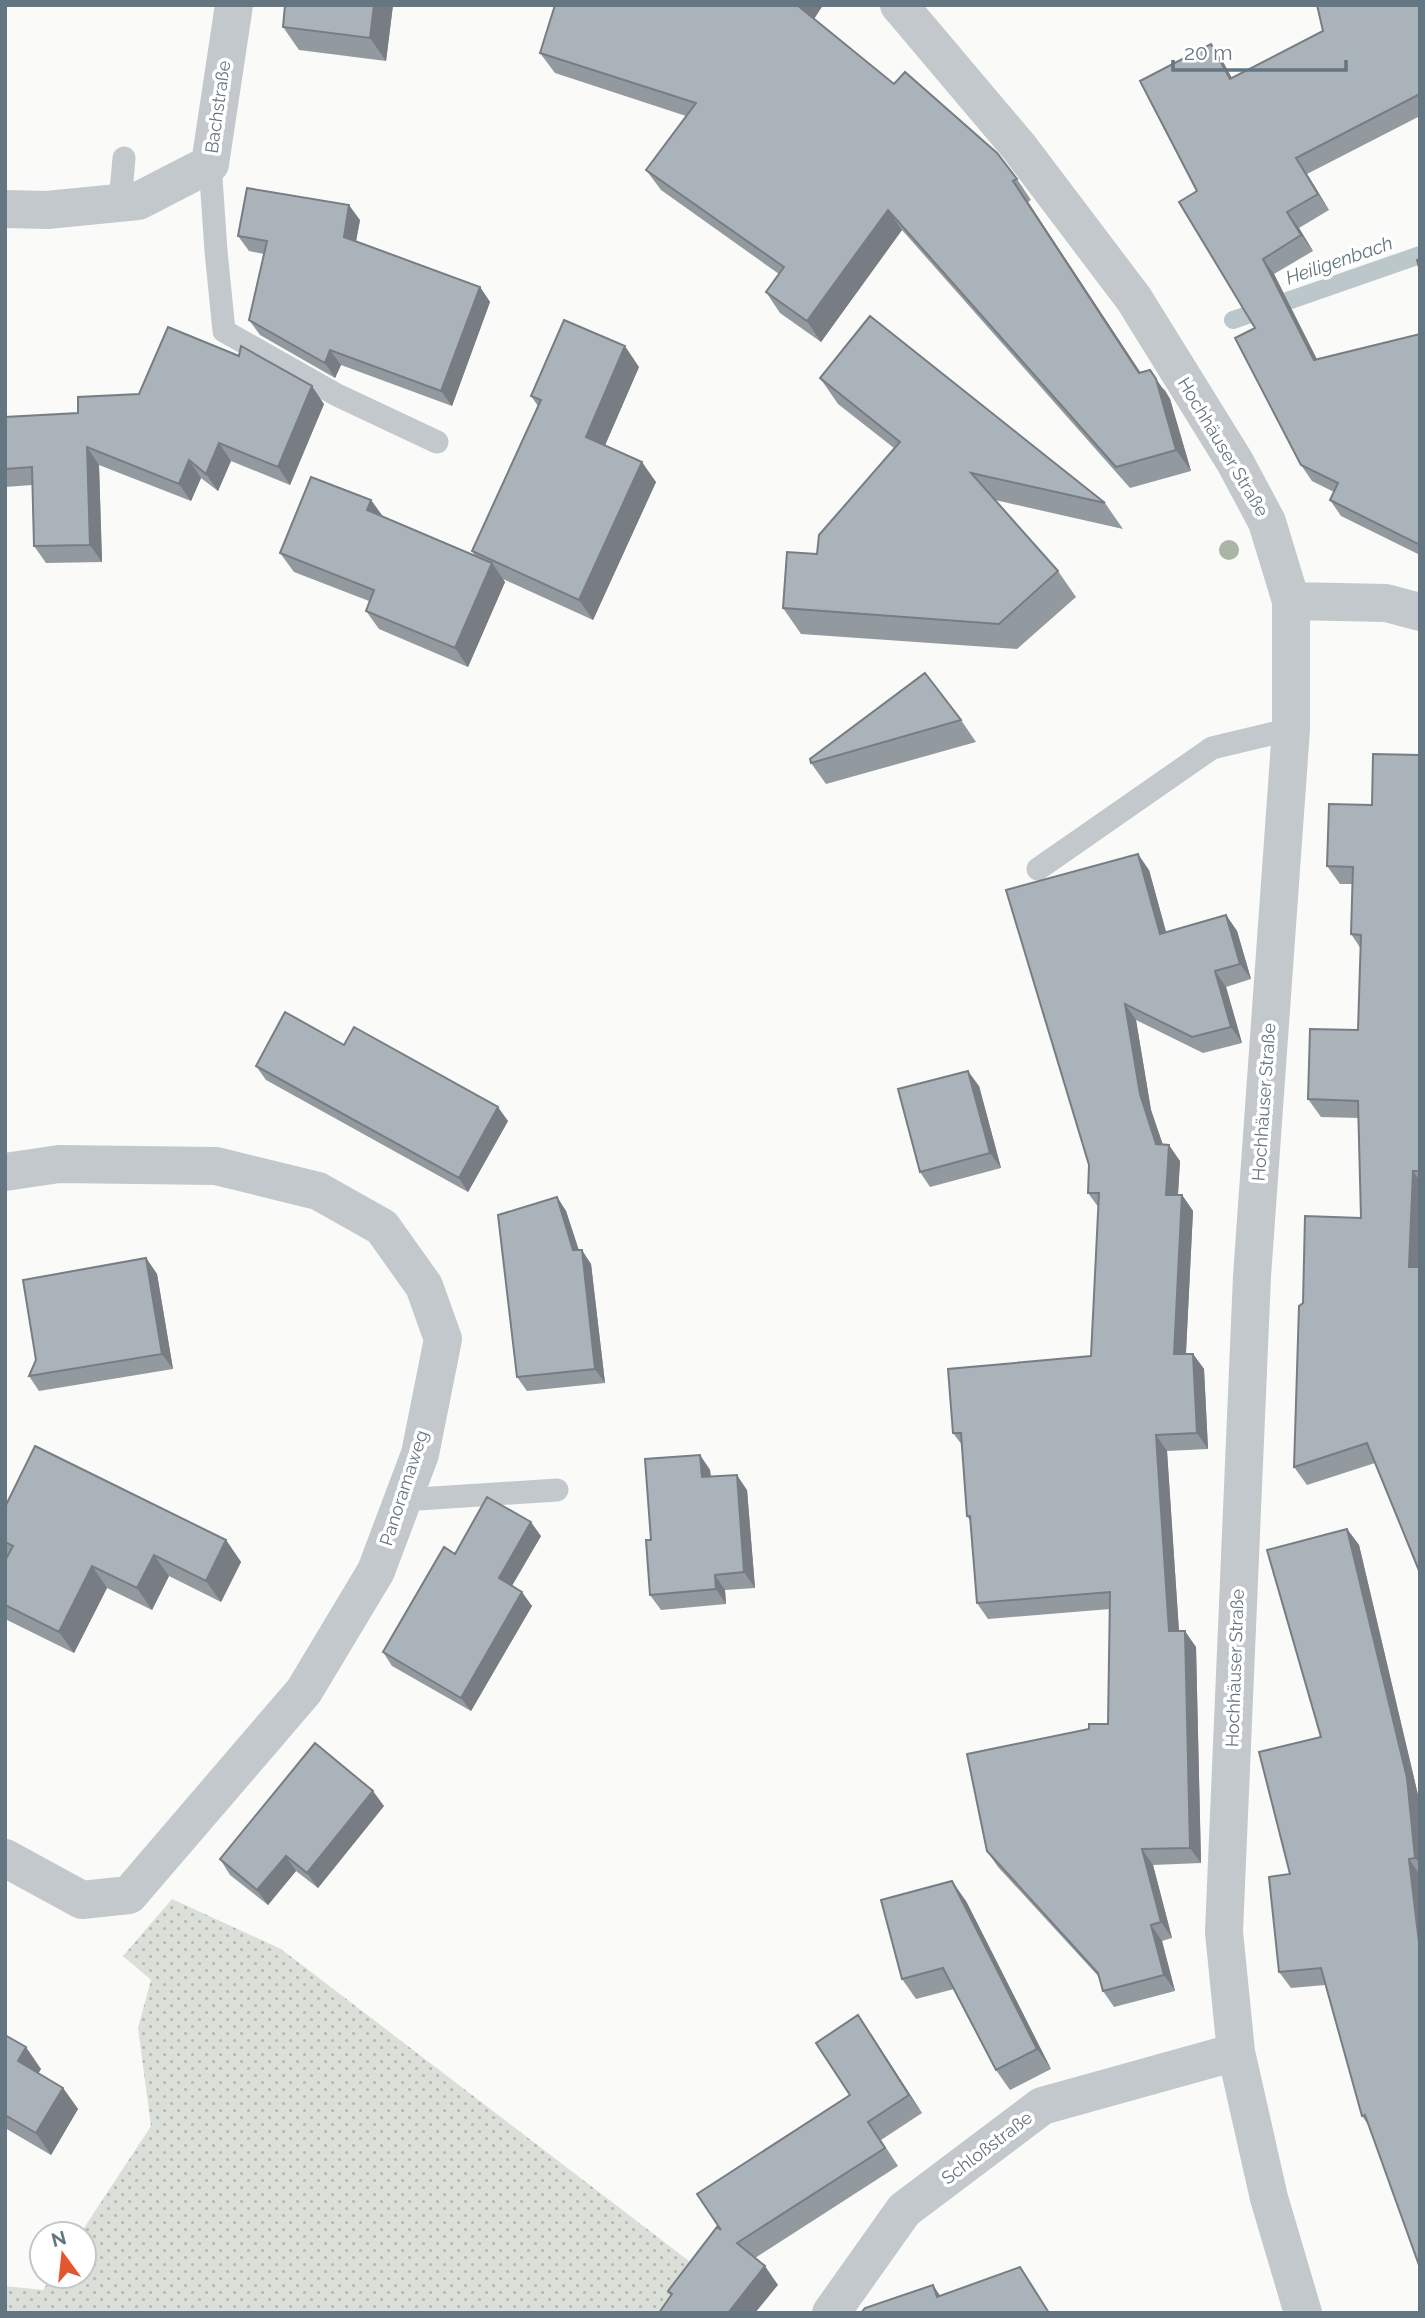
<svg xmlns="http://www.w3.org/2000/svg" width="1425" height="2318" font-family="Raleway,sans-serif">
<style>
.grass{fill:url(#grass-dots)}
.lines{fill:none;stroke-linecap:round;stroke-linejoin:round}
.stream{stroke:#bbc7cb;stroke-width:18}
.service{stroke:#c3c8cc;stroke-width:23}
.minor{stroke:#c3c8cc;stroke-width:38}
.tree{fill:#aab4a7}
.wall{fill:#929a9f}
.shaded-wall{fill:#777d82}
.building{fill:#aab3b9;stroke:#777d82;stroke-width:2}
.labels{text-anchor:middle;stroke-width:7;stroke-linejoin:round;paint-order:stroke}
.street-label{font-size:18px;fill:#657683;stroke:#fff}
.water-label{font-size:19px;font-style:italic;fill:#60757c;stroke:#fff}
</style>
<defs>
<pattern id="grass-dots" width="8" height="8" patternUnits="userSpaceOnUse" patternTransform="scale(1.75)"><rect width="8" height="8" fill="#dadfd7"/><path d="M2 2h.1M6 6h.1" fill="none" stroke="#b4b9b4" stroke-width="1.8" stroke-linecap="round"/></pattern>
</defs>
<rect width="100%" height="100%" fill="#fafaf8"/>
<path class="grass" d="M172,1899L281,1949L689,2261L664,2313H5V2286L43,2290L52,2276H84V2234H80L151,2126L138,2028L151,1980L123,1956Z"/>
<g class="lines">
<path class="stream" d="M1233,320L1420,255"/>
<path class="service" d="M210,164L216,251L224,331L337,395L437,442
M120,203L124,158
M1038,869L1212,748L1291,729
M403,1500L557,1490"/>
<path class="minor" d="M899,5L1019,147L1134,299L1235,462L1267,522L1291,601V729L1252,1276L1224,1932L1236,2052L1269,2198L1303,2313
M5,209L47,210L138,201L210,164L234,5
M1291,601L1386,603L1420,612
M5,1172L59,1164L216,1166L318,1191L382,1227L424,1286L443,1339L420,1454L376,1571L304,1691L129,1895L82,1900L5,1858
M831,2313L904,2210L1042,2106L1236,2052"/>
</g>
<circle class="tree" cx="1229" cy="550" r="10"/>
<path class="wall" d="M285,5H393L386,61L299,50L283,27Z
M823,5L814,19L894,84L1017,179L1031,200L1028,202L1140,372L1165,390L1170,399L1191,471L1130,488L902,230L821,342L780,313L766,292L779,274L661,190L646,170L686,116L555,73L540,53Z
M1420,5V116L1307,174L1329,210L1299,228L1313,251L1274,274L1317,359L1420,334V555L1341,516L1330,500L1334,492L1312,481L1301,465L1255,328L1197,191L1222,60L1232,78L1323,31Z
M360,220L356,241L480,287L490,302L452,406L341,365L335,378L260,335L249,320L264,254L249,251L238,236Z
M639,367L605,445L656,482L593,620L503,579L505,582L468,667L379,629L366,611L369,601L294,572L280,553L371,500L383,517L475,556L472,551L538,406L531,396Z
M820,378L1105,503L1123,529L995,500L1058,571L1076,597L1017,649L801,634L783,608L817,554L894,448L838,404Z
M324,404L290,485L231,461L218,491L201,478L191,501L99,465L102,562L46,563L34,546L32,485L5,487V417Z
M961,720L976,742L826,784L811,763Z
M1420,755V1573L1375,1463L1307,1485L1294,1467L1303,1303L1361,1218L1358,1118L1321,1117L1308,1099L1358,1030L1361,949L1351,934L1352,884H1340L1327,866L1372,805Z
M1149,870L1166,932L1226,915L1237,931L1251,979L1226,987L1242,1043L1203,1053L1136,1020L1151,1110L1163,1145L1180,1161L1178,1195H1182L1193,1211L1186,1354H1193L1204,1369L1208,1449L1167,1451L1179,1631L1196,1647L1201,1863L1153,1865L1172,1938L1162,1941L1175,1991L1114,2007L1103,1991L1100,1978L998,1867L987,1851L1089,1729L1108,1724L1110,1609L988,1619L977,1603L971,1522L967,1516L962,1445L953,1433L1091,1356L1099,1208L1088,1193Z
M344,1045L508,1121L468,1192L266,1080L256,1066Z
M979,1086L1001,1168L930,1187L920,1172Z
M557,1197L566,1211L579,1250L591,1264L605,1383L527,1391L517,1377Z
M146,1258L157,1274L173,1369L39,1391L29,1376Z
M700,1455L710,1470L711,1477L747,1490L755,1588L725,1590L726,1604L661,1610L650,1595L651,1540Z
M5,1507L226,1540L241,1562L221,1602L169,1576L152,1610L107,1588L74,1653L5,1619V1561L7,1557L5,1555Z
M1347,1529L1359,1545L1418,1795L1420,1809V2268L1369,2126L1362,2116L1325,1985L1291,1988L1279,1972L1290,1874L1321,1737Z
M541,1536L512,1586L532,1606L471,1711L392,1666L383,1652L455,1554Z
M384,1806L318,1888L296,1871L268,1905L230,1875L220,1859Z
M966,1901L1051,2069L1010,2090L996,2070L954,1989L916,1999L902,1979Z
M871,2034L922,2113L881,2140L898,2166L755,2258L778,2285L671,2296L668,2291L721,2230L850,2095Z
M5,2035L41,2069L38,2073L63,2088L78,2109L51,2155L5,2128Z"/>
<path class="shaded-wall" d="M374,5H393L386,61L370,38Z
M797,5H823L810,25Z
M1211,44L1222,60L1241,95L1230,79Z
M1296,158L1307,174L1329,210L1318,194Z
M1013,181L1028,202L1154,393L1139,373Z
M349,205L360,220L354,252L344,237Z
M888,210L902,230L821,342L807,321Z
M1287,212L1299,228L1313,251L1301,235Z
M1263,259L1274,274L1325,376L1314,360Z
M480,287L490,302L452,406L441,391Z
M625,346L639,367L600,457L586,437Z
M330,350L341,365L335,378L325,363Z
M1150,370L1170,399L1191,471L1176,450Z
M312,386L324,404L290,485L278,467Z
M219,443L231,461L218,491L206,474Z
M87,447L99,465L102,562L90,545Z
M189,460L201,478L191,501L179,484Z
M642,462L656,482L593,620L579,600Z
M371,500L384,518L367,510Z
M492,563L505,582L468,667L455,648Z
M1138,854L1149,870L1171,950L1160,934Z
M1226,915L1237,931L1251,979L1240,964Z
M1215,971L1226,987L1242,1043L1231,1027Z
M1125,1004L1136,1020L1151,1110L1168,1160L1156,1144L1140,1094Z
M968,1071L979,1086L1001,1168L990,1153Z
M498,1107L508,1121L468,1192L459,1178Z
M1169,1145L1180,1161L1177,1210L1166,1195Z
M1413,1171L1420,1181V1283L1409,1267Z
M1182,1195L1193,1211L1185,1370L1174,1354Z
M557,1197L566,1211L583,1264L573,1250Z
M582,1250L591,1264L605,1383L595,1369Z
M146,1258L157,1274L173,1369L162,1354Z
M1193,1354L1204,1369L1208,1449L1197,1433Z
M1156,1435L1167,1451L1180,1647L1169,1631Z
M700,1455L710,1470L712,1492L702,1477Z
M737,1475L747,1490L755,1588L744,1572Z
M531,1522L541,1536L508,1592L499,1578Z
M1347,1529L1359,1545L1418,1795L1420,1809V1864L1415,1858Z
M226,1540L241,1562L221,1602L206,1581Z
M154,1555L169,1576L152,1610L137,1588Z
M92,1566L107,1588L74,1653L59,1632Z
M715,1575L725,1590L726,1604L716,1589Z
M522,1592L532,1606L471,1711L461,1698Z
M1185,1631L1196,1647L1201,1863L1190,1848Z
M373,1791L384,1806L318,1888L307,1873Z
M1142,1849L1153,1865L1172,1938L1161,1922Z
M286,1856L296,1871L268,1905L257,1890Z
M1409,1859L1420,1875V1951Z
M952,1881L966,1901L1051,2069L1037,2049Z
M1151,1925L1162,1941L1175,1991L1164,1975Z
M858,2015L871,2034L922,2113L909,2095Z
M26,2047L41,2069L33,2083L18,2061Z
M63,2088L78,2109L51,2155L36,2133Z
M765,2266L778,2285L755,2313H728Z
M933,2285L943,2300L937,2297Z"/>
<path class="building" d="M285,5H374L370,38L283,27Z
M555,5H797L894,84L905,72L997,153L1017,179L1013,181L1139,373L1150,370L1156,379L1176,450L1116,467L888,210L807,321L766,292L784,267L646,170L696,103L540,53Z
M1317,5H1420V94L1296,158L1318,194L1287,212L1301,235L1263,259L1314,360L1420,334V545L1330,500L1338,483L1301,465L1235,338L1255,328L1179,202L1197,191L1140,81L1211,44L1230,79L1323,31Z
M247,188L349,205L344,237L480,287L441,391L330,350L325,363L249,320L267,241L238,236Z
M1420,259V271L1417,260Z
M870,316L1105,503L971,473L1058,571L999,624L783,608L787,552L817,554L819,535L900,442L820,378Z
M564,320L625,346L586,437L642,462L579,600L472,551L541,400L531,396Z
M168,327L239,356L241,346L312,386L278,467L219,443L206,474L189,460L179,484L87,447L90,545L34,546L32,467L5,469V417L78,413V397L139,394Z
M311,477L371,500L367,510L492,563L455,648L366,611L374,590L280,553Z
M925,673L961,720L811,763L810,759Z
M1373,754L1420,755V1171H1413L1409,1267H1420V1573L1367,1443L1294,1467L1299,1306L1303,1303L1305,1216L1361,1218L1358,1101L1308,1099L1310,1029L1358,1030L1361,935L1351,934L1353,867L1327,866L1329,804L1372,805Z
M1138,854L1160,934L1226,915L1240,964L1215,971L1231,1027L1192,1037L1125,1004L1140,1094L1156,1144L1169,1145L1166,1195H1182L1174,1354H1193L1197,1433L1156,1435L1169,1631H1185L1190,1848L1142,1849L1161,1922L1151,1925L1164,1975L1103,1991L1098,1973L987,1851L967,1754L1089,1729V1724H1108L1110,1592L977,1603L970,1516H967L961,1433H953L948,1369L1091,1356L1099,1193H1088L1089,1165L1006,890Z
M285,1012L344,1045L354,1027L498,1107L459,1178L256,1066Z
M968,1071L990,1153L920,1172L898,1089Z
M557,1197L573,1250H582L595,1369L517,1377L498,1215Z
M146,1258L162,1354L29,1376L36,1360L23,1280Z
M35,1446L226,1540L206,1581L154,1555L137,1588L92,1566L59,1632L5,1605V1561L13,1546L5,1542V1507Z
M700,1455L702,1477L737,1475L744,1572L715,1575L716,1589L650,1595L646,1540H651L645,1459Z
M487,1497L531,1522L499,1578L522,1592L461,1698L383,1652L444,1547L455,1554Z
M1347,1529L1407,1778L1415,1858L1409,1859L1420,1951V2268L1365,2115L1362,2116L1321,1968L1279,1972L1269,1877L1290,1874L1259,1752L1321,1737L1267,1550Z
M315,1743L373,1791L307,1873L286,1856L257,1890L220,1859Z
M952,1881L1037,2049L996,2070L943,1968L902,1979L881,1900Z
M858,2015L909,2095L868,2122L885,2148L737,2243L765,2266L728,2313H659L672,2294L668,2291L717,2227L721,2230L697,2194L850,2095L816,2043Z
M5,2035L26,2047L18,2061L63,2088L36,2133L5,2115Z
M1020,2267L1049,2313H861L865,2308L933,2285L937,2297Z"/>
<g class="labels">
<g class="street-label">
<text transform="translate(218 107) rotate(-82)" y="6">Bachstraße</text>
<text transform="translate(1223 447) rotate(59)" y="6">Hochhäuser Straße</text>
<text transform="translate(1264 1102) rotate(-86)" y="6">Hochhäuser Straße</text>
<text transform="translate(404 1488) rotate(-72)" y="6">Panoramaweg</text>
<text transform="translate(1235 1668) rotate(-88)" y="6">Hochhäuser Straße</text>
<text transform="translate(987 2148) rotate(-37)" y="6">Schloßstraße</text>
</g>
<g class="water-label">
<text transform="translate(1339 260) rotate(-19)" y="7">Heiligenbach</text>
</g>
</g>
<rect width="1425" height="2318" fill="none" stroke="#657683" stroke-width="14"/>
<g transform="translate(63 2255) rotate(345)"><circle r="33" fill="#ffffff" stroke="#c1c8cd" stroke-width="2"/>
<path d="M0-5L12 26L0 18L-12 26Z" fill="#e4572e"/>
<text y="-10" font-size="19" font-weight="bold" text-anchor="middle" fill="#657683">N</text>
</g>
<path d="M1173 60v10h173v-10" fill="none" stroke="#657683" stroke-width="3.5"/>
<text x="1184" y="60" font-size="21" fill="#657683" stroke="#ffffff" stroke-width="5" paint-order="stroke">20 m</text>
</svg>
